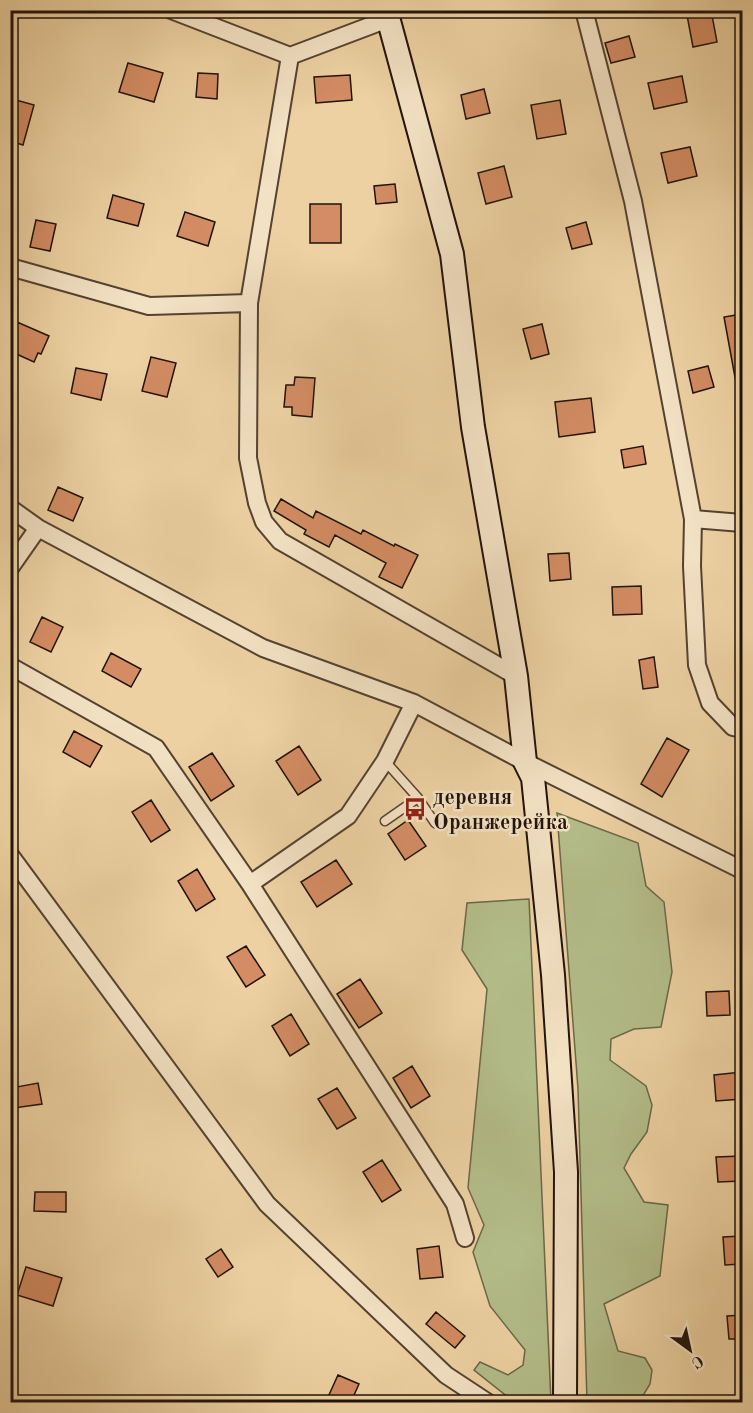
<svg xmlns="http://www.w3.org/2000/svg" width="753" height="1413" font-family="'Old Standard TT',serif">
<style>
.green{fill:#b3bd89;stroke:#6a684a;stroke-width:1.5}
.building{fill:#d38c63;stroke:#21130a;stroke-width:1.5}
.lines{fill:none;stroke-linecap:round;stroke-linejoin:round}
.lane-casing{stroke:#544230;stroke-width:11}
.street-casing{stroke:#544230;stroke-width:20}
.secondary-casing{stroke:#21130a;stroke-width:26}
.lane{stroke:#f3e1c3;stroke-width:8}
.street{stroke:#f3e1c3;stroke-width:16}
.secondary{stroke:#f3e1c3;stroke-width:22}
.labels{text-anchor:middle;stroke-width:5;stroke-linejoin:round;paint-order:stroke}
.poi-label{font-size:22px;font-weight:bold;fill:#21130a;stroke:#f3e1c3;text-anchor:start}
</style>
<rect width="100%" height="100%" fill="#edd1a2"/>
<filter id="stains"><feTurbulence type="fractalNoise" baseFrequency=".00333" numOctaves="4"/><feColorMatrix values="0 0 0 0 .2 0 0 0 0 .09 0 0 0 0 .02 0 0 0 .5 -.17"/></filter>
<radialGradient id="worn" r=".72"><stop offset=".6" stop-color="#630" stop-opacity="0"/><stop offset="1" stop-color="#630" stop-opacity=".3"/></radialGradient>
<path class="green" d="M557,813L638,843L646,886L664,902L672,972L661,1027L634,1029L611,1039L610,1060L646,1086L652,1105L647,1132L631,1154L624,1168L644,1202L668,1205L660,1276L604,1304L618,1351L645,1358L652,1370L650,1384L641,1399L633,1402H587L578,1089Z
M529,899L551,1402H514L474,1370L480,1362L508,1375L523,1365L525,1350L490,1306L473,1252L484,1225L468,1188L487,989L462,950L467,903Z"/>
<path class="building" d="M686,10H711L717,42L693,47Z
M629,36L635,57L611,63L605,43Z
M128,63L163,73L154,102L119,92Z
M198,73L218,74L217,99L196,97Z
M350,75L352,100L316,103L314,77Z
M682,76L687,102L654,109L648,83Z
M484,89L490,113L466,119L461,95Z
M16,100L34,105L23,145L10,141V122Z
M560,100L566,134L537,139L531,105Z
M690,147L697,176L668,183L661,153Z
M504,166L512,197L486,204L478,173Z
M395,184L397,202L376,204L374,186Z
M113,195L144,204L138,226L107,218Z
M310,204H341V243H310Z
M185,212L215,222L208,246L177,236Z
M36,220L56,224L50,251L30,247Z
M586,222L592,244L572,249L566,228Z
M742,314V382L736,383L724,317Z
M17,322L49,336L41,354L38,353L34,362L12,352L16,343L10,341V337Z
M542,324L549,354L531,359L523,329Z
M151,357L176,363L167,397L142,391Z
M708,366L714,387L693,393L688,371Z
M76,368L107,374L101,400L71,393Z
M295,377L315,378L312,417L292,415V407H284L286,385H294Z
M591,398L595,432L559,437L555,402Z
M643,446L646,464L624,468L621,450Z
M58,487L83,498L73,521L48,510Z
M281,499L313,518L316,511L361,534L363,530L394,546L395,544L418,555L402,588L379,577L386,563L335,535L329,547L304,534L306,530L274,511Z
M569,553L571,579L550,581L548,554Z
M641,586L642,614L613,615L612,587Z
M42,617L63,627L51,652L30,642Z
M111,653L141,669L131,687L102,671Z
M654,657L658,687L643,689L639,660Z
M74,731L102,746L90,767L63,752Z
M667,738L689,750L662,797L641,784Z
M299,746L321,780L298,795L276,761Z
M212,753L234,786L211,801L189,767Z
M151,800L170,830L151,842L132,812Z
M408,820L426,846L405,860L388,834Z
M336,860L352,884L317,907L301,882Z
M197,869L215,899L196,911L178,881Z
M246,946L265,975L246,987L227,957Z
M360,979L382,1013L359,1028L337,994Z
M729,991L730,1015L707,1016L706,992Z
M291,1014L309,1044L290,1056L272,1026Z
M412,1066L430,1096L411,1108L393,1078Z
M742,1072V1099L716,1101L714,1075Z
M38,1083L42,1104L14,1108L11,1088Z
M337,1088L356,1118L337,1129L318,1099Z
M742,1156V1181L718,1182L716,1157Z
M382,1160L401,1190L382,1202L363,1172Z
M35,1192H66V1212L34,1211Z
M742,1236V1264L725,1265L723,1237Z
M439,1246L443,1277L420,1279L417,1249Z
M221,1249L233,1267L218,1277L206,1259Z
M26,1267L62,1278L53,1306L17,1295Z
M436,1312L465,1336L455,1348L426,1324Z
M742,1315V1339H729L727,1316Z
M338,1375L359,1384L351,1402H340L328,1397Z"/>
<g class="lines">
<g class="lane-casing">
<path id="lane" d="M385,761L418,798L435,823
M385,821L418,798"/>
</g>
<g class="street-casing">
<path id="street" d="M171,10L290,56L388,19
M584,10L633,201L693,519L692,566L697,665L710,703L733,727L742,729
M290,56L249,303L248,458L257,503L264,522L280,541L516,676
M10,267L149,306L249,303
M10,508L38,528L263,648L414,703L525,762L742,870
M693,519L742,523
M10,568L38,528
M10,666L156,748L250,884L455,1204L465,1238
M10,855L267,1204L446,1375L487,1402
M250,884L348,816L385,761L414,703"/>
</g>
<g class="secondary-casing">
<path id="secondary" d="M386,10L452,254L473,427L516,676L525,762L533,778L553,975L566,1172L565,1402"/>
</g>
<use href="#lane" class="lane"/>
<use href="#street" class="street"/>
<use href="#secondary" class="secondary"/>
</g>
<defs>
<g id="bus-bare" transform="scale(1.8)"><path d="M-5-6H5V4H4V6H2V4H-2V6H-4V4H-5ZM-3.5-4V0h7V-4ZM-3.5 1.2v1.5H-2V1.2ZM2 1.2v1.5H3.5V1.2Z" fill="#8f2418" stroke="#f3e1c3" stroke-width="2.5" paint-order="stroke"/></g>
</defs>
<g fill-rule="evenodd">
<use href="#bus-bare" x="415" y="809"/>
</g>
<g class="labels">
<g class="poi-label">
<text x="433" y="804">деревня<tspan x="433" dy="25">Оранжерейка</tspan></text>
</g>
</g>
<rect width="753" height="1413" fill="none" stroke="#edd1a2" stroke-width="36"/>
<rect x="12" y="12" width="729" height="1389" fill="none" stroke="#21130a" stroke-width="3"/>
<rect x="18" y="18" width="717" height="1377" fill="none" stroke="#21130a" stroke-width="1.5"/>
<g transform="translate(690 1350) rotate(147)" stroke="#f3e1c3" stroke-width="4.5" paint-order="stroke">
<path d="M0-4.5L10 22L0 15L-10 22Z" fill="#21130a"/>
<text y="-9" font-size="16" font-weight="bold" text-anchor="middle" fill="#21130a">С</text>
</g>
<rect width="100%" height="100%" filter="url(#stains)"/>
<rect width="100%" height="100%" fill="url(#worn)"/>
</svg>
